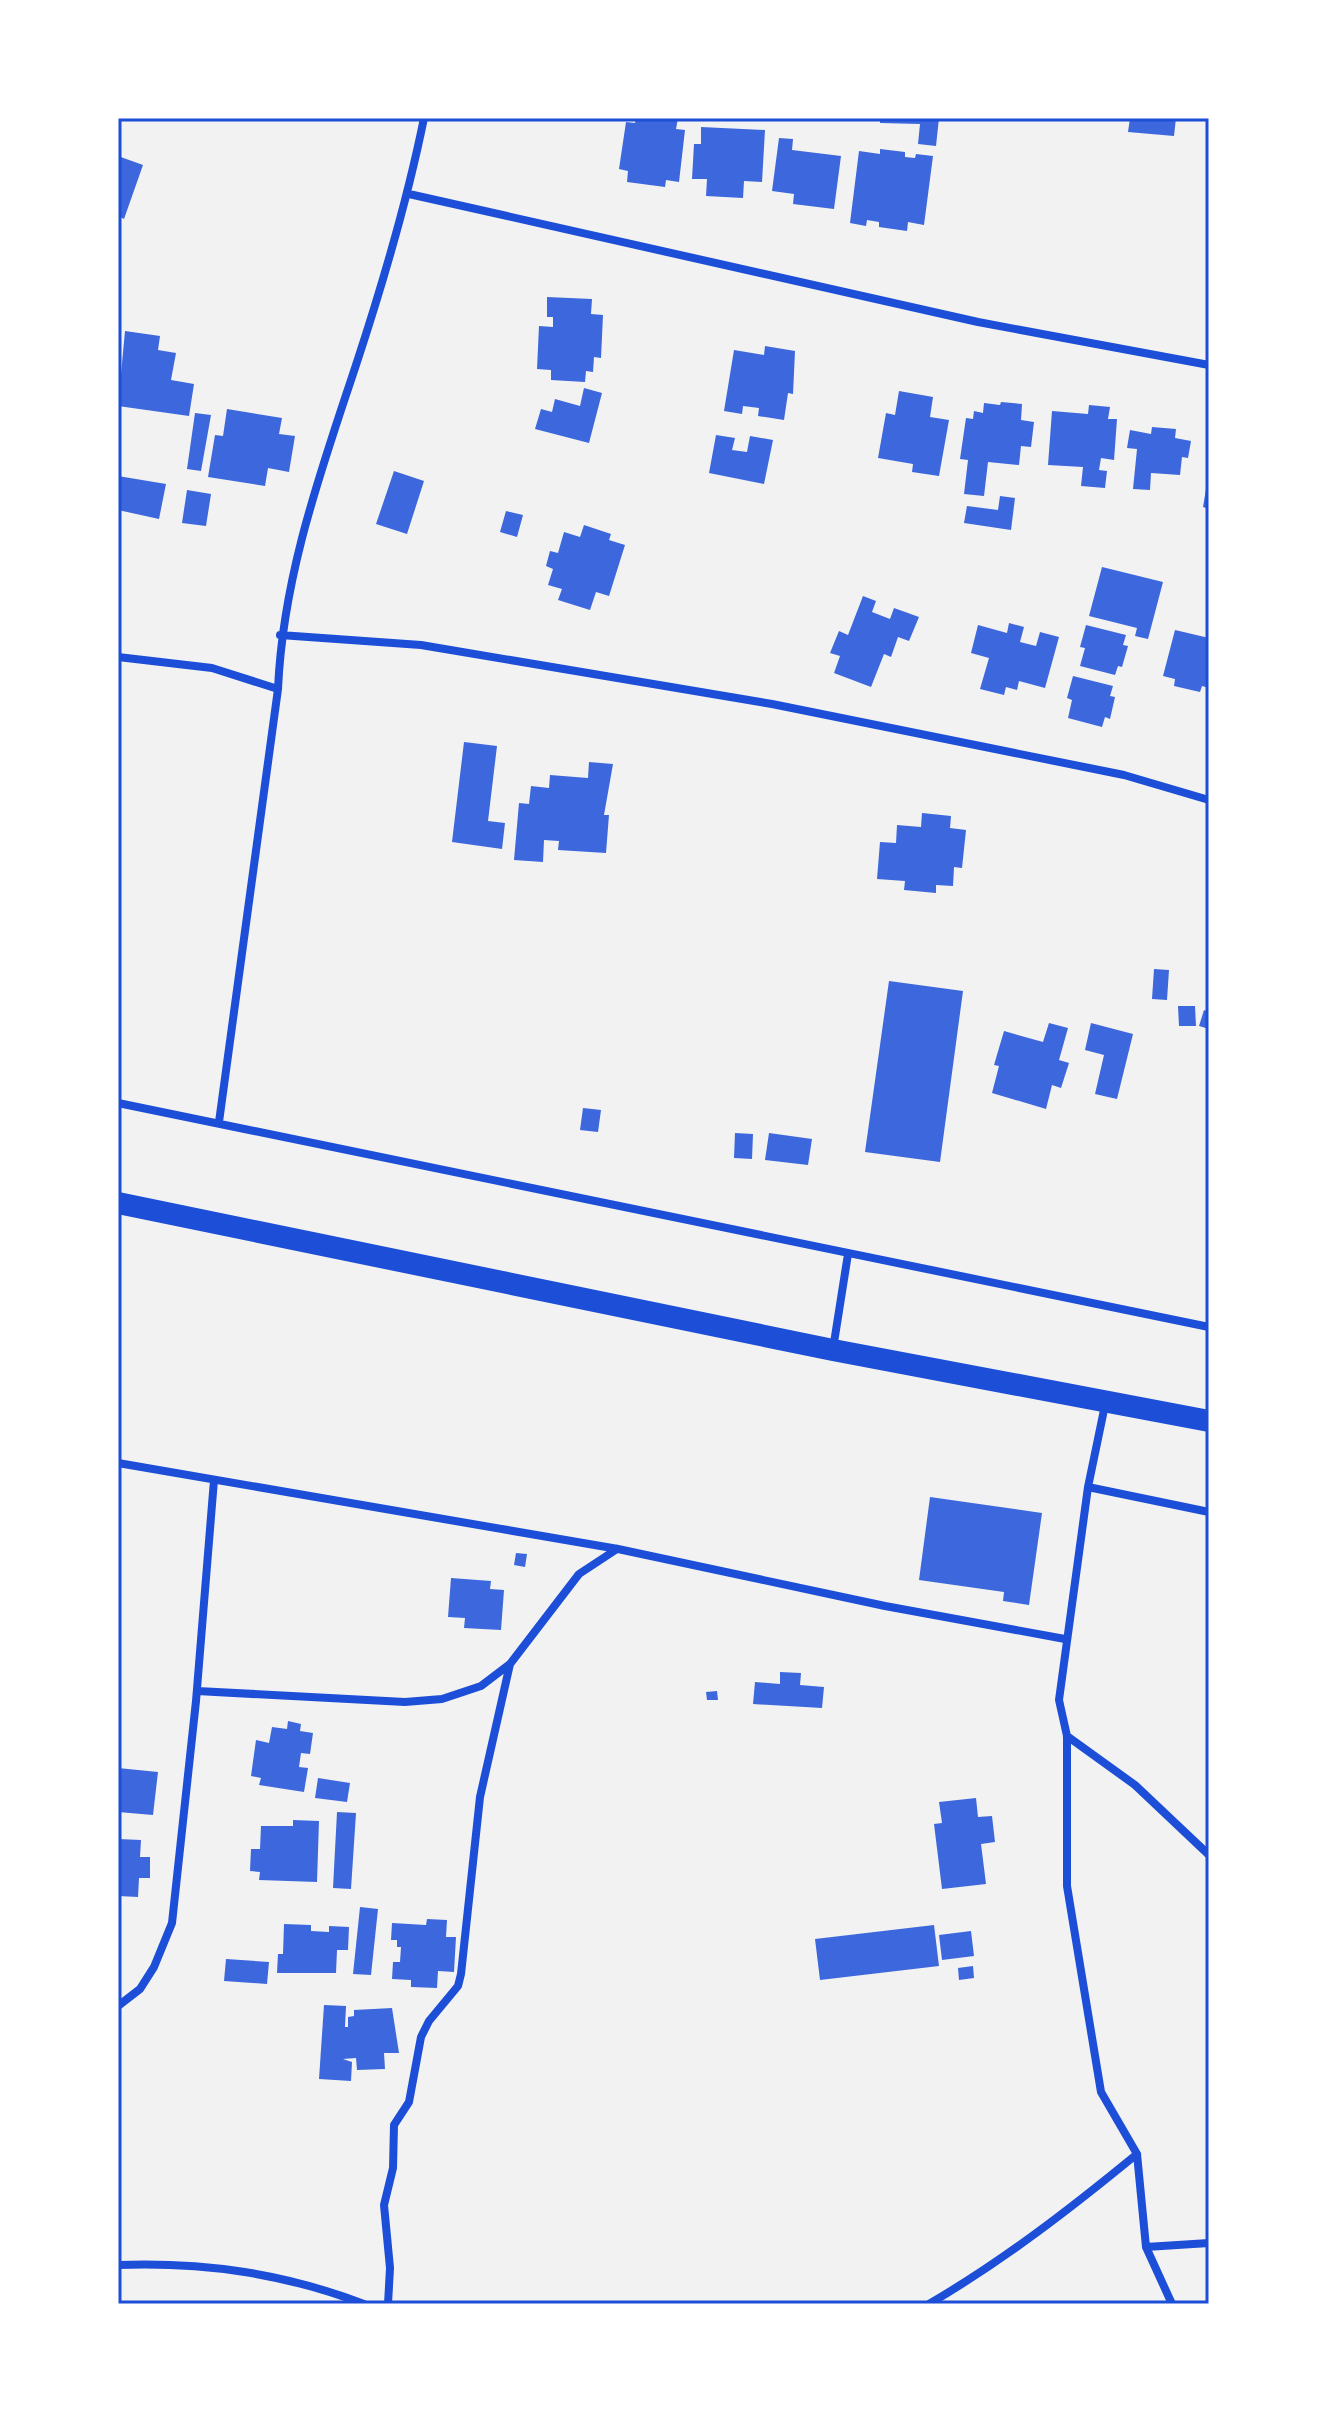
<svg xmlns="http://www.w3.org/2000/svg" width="1327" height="2422" font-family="Inter,sans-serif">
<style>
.building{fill:#3d67dc}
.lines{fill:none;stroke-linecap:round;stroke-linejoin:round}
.minor{stroke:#1d4ed8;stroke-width:8}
.trunk{stroke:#1d4ed8;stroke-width:22}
.neatline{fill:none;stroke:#1d4ed8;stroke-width:3}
</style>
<rect width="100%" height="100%" fill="#f2f2f2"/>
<path class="building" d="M636,118H678L676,129L685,130L679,182L666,180L665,187L627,182L628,171L619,169L626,122L635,123Z
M880,118H939L936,146L918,144L920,124L880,123Z
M1130,118H1176L1174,136L1128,132Z
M701,127L765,130L762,182L744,181L743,198L706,196L707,179H692L694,144H701Z
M779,138L793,139L792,150L841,156L834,209L793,204L794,194L772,191Z
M880,149L905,152V157L915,158L916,154L933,156L924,225L908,222L907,231L879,227V222L867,220L866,226L850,223L859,151L880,154Z
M118,156L143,165L124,219L118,216Z
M547,297L592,299L591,314L603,315L601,358L594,357L593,372L586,371L585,382L551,380V370L537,369L539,326L553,327V317H547Z
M125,331L160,336L158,350L176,353L171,380L194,384L189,416L118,406Z
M765,346L795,351L793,394L788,393L784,420L758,416L759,408L743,406L742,414L724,411L734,350L764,355Z
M584,388L602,393L589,443L535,429L541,409L552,412L555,399L580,406Z
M899,391L933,397L930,417L949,420L939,476L912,472L913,464L878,458L886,413L895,415Z
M1001,402L1022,404L1021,420L1034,422L1031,447L1021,446L1019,465L988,462L984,496L964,494L968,460L960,459L966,418L973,419L974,411L983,413L984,403L1000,405Z
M1089,405L1110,407L1108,419H1117L1114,460L1101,458L1099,470L1107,471L1105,488L1081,486L1083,467L1048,465L1052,411L1088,414Z
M227,409L282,418L279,434L295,436L289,472L268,468L265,486L208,477L215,435L223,436Z
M195,413L211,415L201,471L187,469Z
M1152,427L1176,429L1175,438L1191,441L1188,458L1182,457L1180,475L1151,473L1150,490L1133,489L1137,449L1127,448L1130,430L1151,434Z
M716,435L735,438L732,450L747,452L750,436L773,440L764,484L709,473Z
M394,471L424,481L407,534L376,524Z
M118,476L166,484L159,519L118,510Z
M1207,483H1209V509L1203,507Z
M187,490L211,494L206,526L182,523Z
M1000,496L1015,498L1011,530L964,523L967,506L998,510Z
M506,511L523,515L517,537L500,532Z
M584,525L611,534L609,540L625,545L609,596L596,592L590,610L558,600L562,589L548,585L553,569L546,566L550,551L558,553L564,532L580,537Z
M1102,567L1163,582L1148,639L1135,636L1137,628L1089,616Z
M863,596L876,601L872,612L890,619L894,608L919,617L909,641L898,637L891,657L884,654L871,687L834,673L840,656L830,653L839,631L848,635Z
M1009,623L1024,627L1020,642L1036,646L1040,632L1059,637L1045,688L1019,681L1017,690L1006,687L1004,695L980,689L989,658L971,653L978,625L1007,633Z
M1086,625L1126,635L1123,645L1128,646L1122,667L1118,666L1115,675L1080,666L1085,648L1080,647Z
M1175,630L1209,638V688L1202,686L1200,692L1174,686L1175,679L1163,676Z
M1073,676L1113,686L1110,696L1115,697L1110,719L1105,717L1102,727L1068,718L1072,700L1067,698Z
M464,742L497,746L488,821L505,823L502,849L452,842Z
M589,762L613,764L604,815H609L606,853L558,850L559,841L544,840L543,862L514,860L519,803L529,804L531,786L549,788L550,775L588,778Z
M922,813L951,816L950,828L966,830L962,868L954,867L953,886L936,885V893L904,890L905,881L877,879L880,842L896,843L897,825L921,827Z
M1154,969L1169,970L1167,1000L1152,999Z
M889,981L963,991L940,1162L865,1152Z
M1178,1006H1195L1196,1026H1179Z
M1204,1010L1209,1012V1029L1199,1026Z
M1049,1023L1068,1028L1059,1060L1069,1063L1061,1088L1052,1085L1046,1109L992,1093L999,1066L994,1065L1004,1031L1043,1042Z
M1091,1023L1133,1034L1117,1099L1095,1094L1104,1055L1085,1050Z
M583,1108L601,1110L598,1132L580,1130Z
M735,1133L753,1134L752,1159L734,1158Z
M769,1133L812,1139L808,1165L765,1160Z
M930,1497L1042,1513L1029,1605L1003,1601L1004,1592L919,1580Z
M516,1553L527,1554L525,1567L514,1565Z
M451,1578L491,1581L490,1589L504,1590L501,1630L464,1628L465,1618L448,1617Z
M780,1672L801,1673L800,1685L824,1687L822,1708L753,1704L755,1682L780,1684Z
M717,1691L718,1700H707L706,1692Z
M288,1721L301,1724L300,1731L313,1733L310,1754L301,1753L299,1767L308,1768L304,1792L259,1785L261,1778L251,1776L256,1740L269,1743L272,1727L287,1729Z
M118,1768L158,1772L153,1815L118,1812Z
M318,1778L350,1783L347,1802L315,1798Z
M976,1798L978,1817L992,1816L995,1842L981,1844L986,1884L942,1889L934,1824L942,1823L939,1802Z
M337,1812L356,1813L351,1889L333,1888Z
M293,1820L319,1821L317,1882L259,1880L260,1872L250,1871L251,1849H260L261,1826H293Z
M118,1839L141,1840L140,1857H150V1878H139L138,1897L118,1896Z
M360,1907L378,1909L371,1975L353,1974Z
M427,1919L447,1920L446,1937H456L454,1972L438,1971L437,1988L411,1987V1980L392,1979L393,1962H400L401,1947H397V1940H391L392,1923L426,1925Z
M284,1924L311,1925V1931L329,1932V1926L349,1927L348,1950H337L336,1973H277L278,1954H283Z
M934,1925L939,1966L820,1980L815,1939Z
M971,1931L974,1956L942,1960L939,1935Z
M226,1959L269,1962L267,1984L224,1981Z
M973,1966L974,1978L959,1980L958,1968Z
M324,2005L346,2006L345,2027H348V2017L354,2016V2010L392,2008L399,2053H384L385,2069L357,2070L356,2058L343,2059L352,2062L351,2081L319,2079Z"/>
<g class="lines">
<path class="minor" d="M409,194L978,322L1209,365
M280,635L421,645L772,704L1124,775L1209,800
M118,657L212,668L278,689
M118,1103L1209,1327
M219,1122L278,689C283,575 321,471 356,365C383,283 407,202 424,118
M833,1349L848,1254
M1105,1405L1088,1487L1059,1700L1067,1736V1886L1101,2092L1137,2154L1146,2247L1172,2304
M118,1463L618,1549L885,1606L1065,1639
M1088,1487L1209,1512
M197,1691L405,1702L442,1699L481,1686L510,1664L579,1574L617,1549
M1067,1736L1135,1785L1209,1855
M118,2006L140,1989L154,1967L172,1923L196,1701L214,1480
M1146,2247L1209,2243
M118,2265C204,2262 283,2273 364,2304
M388,2304L390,2268L384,2205L393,2168L394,2125L409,2102L421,2037L429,2021L458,1986L461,1974L480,1797L510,1664
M929,2304C1004,2260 1070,2209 1137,2154"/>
<path class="trunk" d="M118,1203L833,1350L1209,1421"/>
</g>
<rect width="1327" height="2422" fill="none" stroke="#ffffff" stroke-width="240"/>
<rect x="120" y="120" width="1087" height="2182" class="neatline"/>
</svg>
